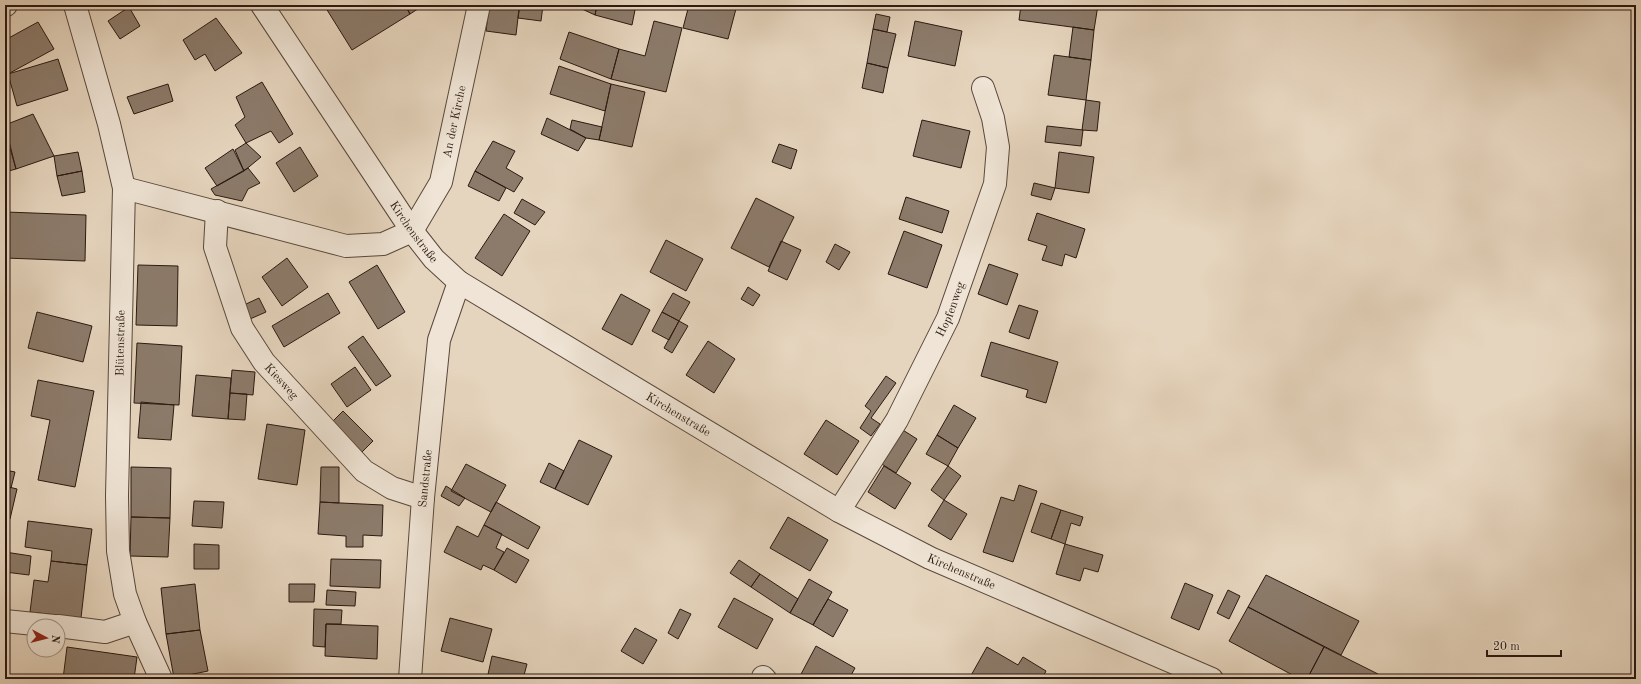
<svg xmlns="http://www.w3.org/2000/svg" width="1641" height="684" font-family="'Old Standard TT',serif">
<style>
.building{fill:#8c7b6b;stroke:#2a1911}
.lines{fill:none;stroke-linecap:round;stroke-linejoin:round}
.minor-casing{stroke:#59483c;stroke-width:24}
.minor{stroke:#efe4d5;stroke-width:22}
.labels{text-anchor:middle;stroke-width:3;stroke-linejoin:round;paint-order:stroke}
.street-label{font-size:12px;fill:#2a1911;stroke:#efe4d5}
</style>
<rect width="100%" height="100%" fill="#e6d5be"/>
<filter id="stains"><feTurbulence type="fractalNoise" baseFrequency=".005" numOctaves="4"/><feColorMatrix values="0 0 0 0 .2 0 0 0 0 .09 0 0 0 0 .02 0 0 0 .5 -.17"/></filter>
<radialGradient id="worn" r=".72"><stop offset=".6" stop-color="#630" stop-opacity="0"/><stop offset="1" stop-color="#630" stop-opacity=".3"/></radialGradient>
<path class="building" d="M324,5H405L410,14L352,50Z
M405,5H424L410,14Z
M520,5H543L541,21L518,18Z
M583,5H597L595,15L582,9Z
M597,5H636L632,25L595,15Z
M689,5H737L728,39L683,28Z
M1021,5H1098L1094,30L1019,20Z
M489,6L519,9L516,35L486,31Z
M129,7L140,26L120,39L108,21Z
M876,14L890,17L887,32L873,29Z
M216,18L242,53L215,71L205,54L195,60L183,40Z
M654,21L682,28L666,92L611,79L619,49L645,56Z
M915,21L962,31L955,66L908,56Z
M38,22L54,49L8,74L5,68V40Z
M1073,27L1094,30L1091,60L1069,57Z
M873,29L896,34L888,68L867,63Z
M569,32L619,49L611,79L560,59Z
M1054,55L1091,60L1086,100L1048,95Z
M58,59L68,90L17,106L8,74Z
M867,63L888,68L883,93L862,88Z
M559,66L611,84L605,111L550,94Z
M262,82L293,134L279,143L271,131L246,143L235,125L245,117L236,97Z
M168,84L173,101L134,114L127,97Z
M611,84L645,92L632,147L599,140Z
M1086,100L1100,102L1097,131L1082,130Z
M33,114L54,156L16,169L5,125Z
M547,118L586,138L578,151L541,134Z
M572,120L602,127L599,140L586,138L570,129Z
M922,120L970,131L961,168L913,156Z
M1047,126L1083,130L1081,146L1045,142Z
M5,131L16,169L5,172Z
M493,141L515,151L506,168L523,178L514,192L475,171Z
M246,143L261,157L244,171L235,150Z
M779,144L797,150L791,169L772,162Z
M300,147L318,176L294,192L276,163Z
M233,149L244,171L217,186L205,168Z
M78,152L82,171L57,176L54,156Z
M1059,152L1094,157L1089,193L1055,188Z
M248,168L260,183L248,189L242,201L215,195L211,189Z
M82,171L85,192L62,196L57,176Z
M475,171L506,188L499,201L468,186Z
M1034,183L1055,188L1051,200L1031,195Z
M906,197L949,211L942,233L899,219Z
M756,198L794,217L769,267L731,248Z
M522,199L545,212L535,225L514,213Z
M6,212L86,215L85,261L5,258Z
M1037,213L1085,229L1076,258L1065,254L1062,266L1042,260L1047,246L1028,240Z
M504,214L530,231L502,276L475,258Z
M904,231L942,245L927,288L888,274Z
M666,240L703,259L686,291L650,272Z
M781,241L801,250L787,280L768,271Z
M835,244L850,252L839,270L826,262Z
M287,258L308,287L282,306L262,277Z
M989,264L1018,274L1007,305L978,294Z
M138,265L178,266L177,326L136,325Z
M377,265L405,312L378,329L349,282Z
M748,287L760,295L753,306L741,299Z
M328,293L340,313L284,347L272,326Z
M673,293L690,302L679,321L662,312Z
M621,294L650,310L632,345L602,329Z
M259,298L266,312L250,319L244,305Z
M1019,305L1038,311L1029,339L1009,332Z
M37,312L92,326L83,362L28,348Z
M662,312L679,321L669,340L652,331Z
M679,321L688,326L672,353L664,348Z
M363,336L391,376L376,386L348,347Z
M708,341L735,359L714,393L686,375Z
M991,342L1058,362L1046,403L1026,397L1028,390L981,376Z
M137,343L182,346L179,405L134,403Z
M355,367L371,390L347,407L331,384Z
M232,370L255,372L253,395L230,393Z
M196,375L231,378L228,419L192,416Z
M886,376L896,383L871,418L880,424L871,436L860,428L871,411L865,406Z
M38,380L94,391L75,487L38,480L50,420L31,416Z
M230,393L247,394L245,420L228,419Z
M141,402L174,405L171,440L138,438Z
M954,405L976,418L958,448L937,435Z
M343,411L373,441L361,453L331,423Z
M826,420L859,441L837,475L804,454Z
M267,424L305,430L297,485L258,479Z
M898,427L917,439L896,473L877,461Z
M937,435L958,448L948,466L926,454Z
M579,440L612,456L588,505L555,489Z
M549,463L564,471L555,489L540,482Z
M466,464L506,485L491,512L451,491Z
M884,466L911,483L895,509L868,492Z
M948,466L961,476L944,500L931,490Z
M131,467L171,468L170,518L131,517Z
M321,467H339V503L320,502Z
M5,470L15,472L11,488L5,486Z
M1019,485L1037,491L1013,562L983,552L1001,497L1014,501Z
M5,486L17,489L10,519L5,517Z
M446,486L465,498L459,506L441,496Z
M944,500L967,514L951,540L928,526Z
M194,501L224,502L222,528L192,526Z
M320,502L383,505L382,536L363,535V547H346V536L318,534Z
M496,502L540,527L528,549L484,525Z
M1041,503L1061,510L1051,539L1031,532Z
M1061,510L1083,517L1080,526L1071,523L1065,544L1051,539Z
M131,517L170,518L168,557L130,556Z
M788,517L828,540L810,571L770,548Z
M28,521L92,529L87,565L51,561L52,551L25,547Z
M484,525L502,534L496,548L504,552L494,570L483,565L481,570L444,552L457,526L478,537Z
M194,544L219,545V569H194Z
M1065,544L1103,555L1098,572L1084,568L1080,581L1056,574Z
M507,548L529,560L516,583L494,570Z
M5,552L31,556L29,575L5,572Z
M331,559L381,560L380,588L330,586Z
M739,560L760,574L751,587L730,573Z
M51,561L87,565L81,618L30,612L34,580L48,582Z
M760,574L798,599L790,613L751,587Z
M1266,575L1359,621L1341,655L1248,607Z
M809,579L832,592L813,625L790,613Z
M1185,583L1213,595L1199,630L1171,618Z
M195,584L200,630L166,634L161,588Z
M289,584H315L314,602H289Z
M327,590L356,592L355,606L326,605Z
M1228,590L1240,596L1229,619L1217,613Z
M734,598L773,619L757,649L718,627Z
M828,599L848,610L833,637L813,625Z
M1248,607L1324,647L1307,679H1300L1229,641Z
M314,609L342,610L341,624H326L325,647L313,646Z
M680,609L691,614L678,639L668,633Z
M450,618L492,629L483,662L441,651Z
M326,624L378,626L377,659L325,656Z
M635,628L657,640L643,664L621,651Z
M200,630L208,671L174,678L166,634Z
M816,646L855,668L849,679H806L800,676Z
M67,647L137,657L134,679H63Z
M987,647L1018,665L1023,657L1046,671L1042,679H969Z
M1324,647L1378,674L1375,679H1307Z
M492,656L527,664L523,679H487Z
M376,677V679H343Z"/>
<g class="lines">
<g class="minor-casing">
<g id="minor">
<path d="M5,5H6"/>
<path d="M75,5L109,124L124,188L117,496L118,551L125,594L135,622L161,679"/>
<path id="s1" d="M262,5L412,231L434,259L459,282L839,511L930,558L1212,679"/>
<path id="s2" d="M124,188L346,246L383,244L412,231L441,182L479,5"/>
<path id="s3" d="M217,211L215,247L242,328L264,362L364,471L392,488L423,498"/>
<path id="s4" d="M839,511L897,420L948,318L995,184L998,147L993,118L983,88"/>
<path d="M5,621L54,626"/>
<path d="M58,626L105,632L135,622"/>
<path d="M763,677L765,679"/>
<path id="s5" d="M410,679L423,498L439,340L459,282"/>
</g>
</g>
<use href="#minor" class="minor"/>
</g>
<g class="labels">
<g class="street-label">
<text dy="4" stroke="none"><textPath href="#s2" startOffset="417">An der Kirche</textPath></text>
<text dy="4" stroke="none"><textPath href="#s1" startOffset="273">Kirchenstraße</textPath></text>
<text dy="4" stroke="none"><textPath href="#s4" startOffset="231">Hopfenweg</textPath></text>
<text transform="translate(120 343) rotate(-89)" y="4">Blütenstraße</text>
<text dy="4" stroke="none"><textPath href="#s3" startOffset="188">Kiesweg</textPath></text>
<text dy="4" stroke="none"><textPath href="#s1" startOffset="597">Kirchenstraße</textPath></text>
<text dy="4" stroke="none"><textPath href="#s5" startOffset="201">Sandstraße</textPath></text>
<text dy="4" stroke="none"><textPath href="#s1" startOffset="921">Kirchenstraße</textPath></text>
</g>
</g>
<rect width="1641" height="684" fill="none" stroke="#e6d5be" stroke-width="20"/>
<rect x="6" y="6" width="1629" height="672" fill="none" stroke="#2a1911" stroke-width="2"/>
<rect x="10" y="10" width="1621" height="664" fill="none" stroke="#2a1911"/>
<g transform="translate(46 638) rotate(97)"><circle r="19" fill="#efe4d5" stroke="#a09387"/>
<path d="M0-3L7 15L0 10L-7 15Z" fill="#8f2418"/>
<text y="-6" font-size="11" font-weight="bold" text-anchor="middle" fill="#2a1911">N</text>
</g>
<path d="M1487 650v6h74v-6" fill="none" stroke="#2a1911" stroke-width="2"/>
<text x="1493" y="650" font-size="12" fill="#2a1911" stroke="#efe4d5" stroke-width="3" paint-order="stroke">20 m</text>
<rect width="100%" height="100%" filter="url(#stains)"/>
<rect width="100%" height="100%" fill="url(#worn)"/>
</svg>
